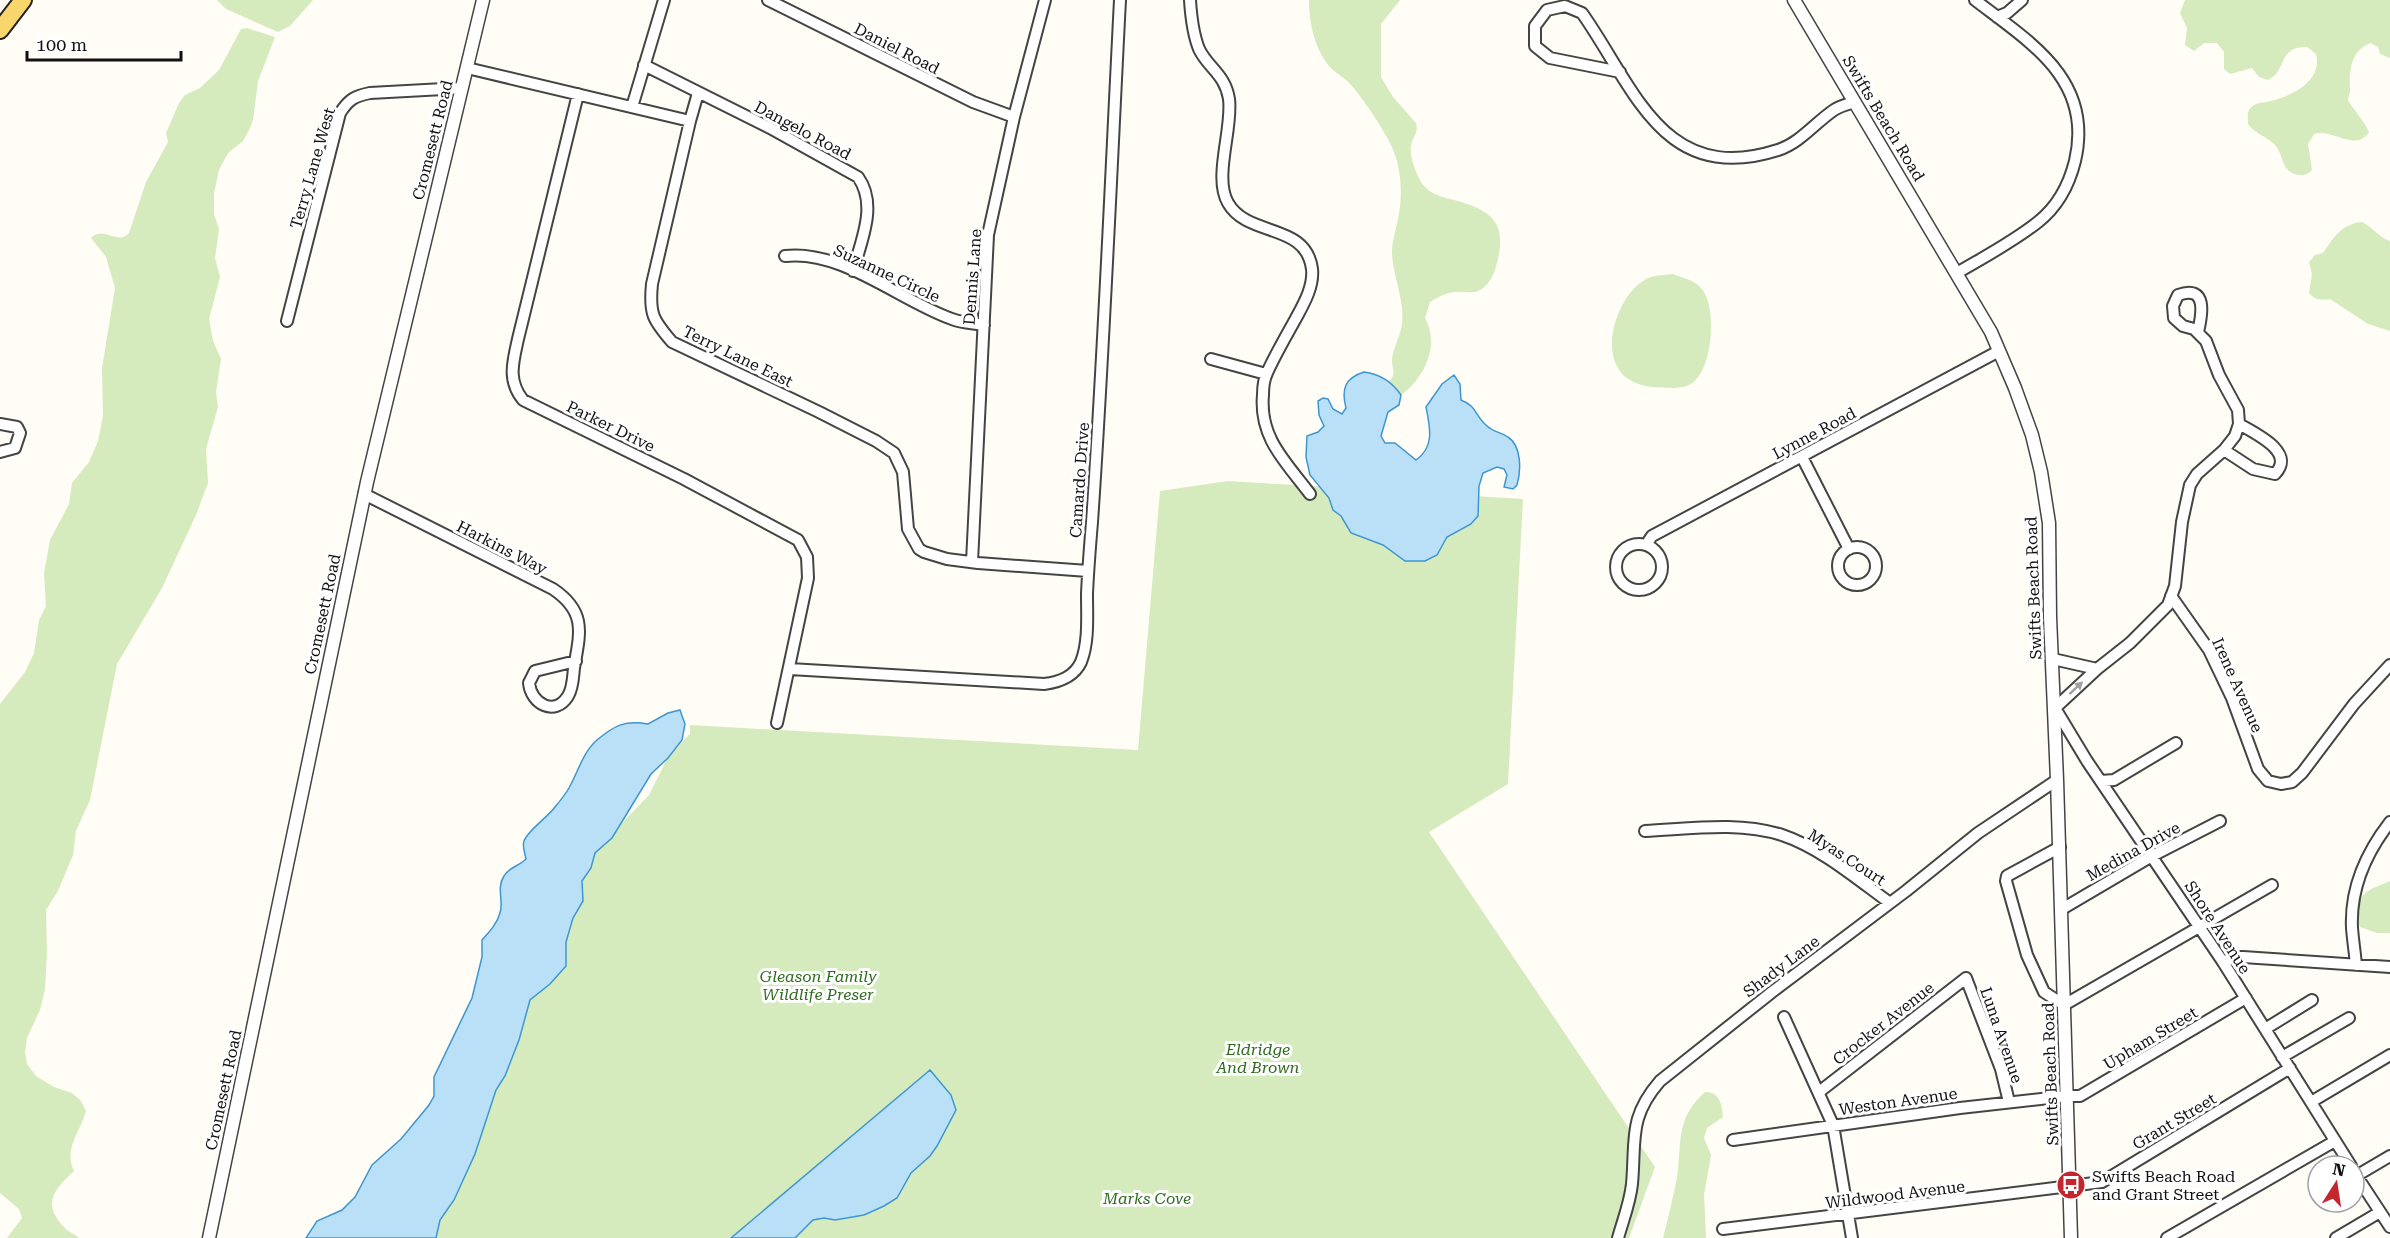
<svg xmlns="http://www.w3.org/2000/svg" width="2390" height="1238" font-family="'Roboto Serif',serif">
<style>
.green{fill:#d5ebbd;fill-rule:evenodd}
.water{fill:#b9e0f7;stroke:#3f96cf;stroke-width:1.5}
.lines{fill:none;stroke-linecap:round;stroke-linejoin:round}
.minor-casing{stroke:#444;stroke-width:14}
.tertiary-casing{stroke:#444;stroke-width:15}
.primary-casing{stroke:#222;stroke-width:20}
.minor{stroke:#fff;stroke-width:10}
.tertiary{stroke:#fff;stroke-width:12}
.primary{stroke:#f9d66b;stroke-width:16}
.oneway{fill:#a0a0a0}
.labels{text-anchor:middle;stroke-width:6;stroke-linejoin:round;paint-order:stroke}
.street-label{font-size:16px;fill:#111;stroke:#fff}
.park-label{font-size:16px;font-style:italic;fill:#2f6b1f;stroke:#fff}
.poi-label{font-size:16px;fill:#111;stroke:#fff;text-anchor:start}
</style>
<rect width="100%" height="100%" fill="#fffdf5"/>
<path class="green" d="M217,0H313L290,26L278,32L226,9Z
M1309,0H1400L1381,24V77L1393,97L1416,123C1419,132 1413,136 1411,145C1409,155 1415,171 1420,180C1426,192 1438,196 1450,199C1495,210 1509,224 1495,270C1493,277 1486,288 1478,291C1471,294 1463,291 1455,292C1445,293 1438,297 1430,302L1425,318C1440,344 1425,378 1401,395L1388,382C1398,374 1391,369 1392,358C1394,346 1401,335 1402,323C1405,299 1392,275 1392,251C1392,241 1396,230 1398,219C1403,195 1402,166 1390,143C1380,124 1366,103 1352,86C1346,79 1338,75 1331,68C1315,51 1309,23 1309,0Z
M2185,0H2390V58L2380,54L2378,47L2370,43C2350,52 2349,71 2350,91C2350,94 2348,97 2348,100C2350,105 2365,122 2369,132C2356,153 2333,128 2314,134L2308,144L2312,170C2308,174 2306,175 2300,175C2280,173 2285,155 2274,144C2266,136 2255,134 2248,124C2248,120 2247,114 2249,110C2254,102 2263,103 2271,101C2292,96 2323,81 2316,54L2307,47C2277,46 2288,71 2268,80L2259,77L2252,68L2230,74L2224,69V52L2217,43H2204L2194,51L2185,45L2187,28L2180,13Z
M247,28L275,37L258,81L253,120L249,130L243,141L228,153L219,170L214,193V214L219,229L215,258L220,277L209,319L213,341L221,359L216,392L218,407L206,449L208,483L196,515L162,588L117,664L90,800L76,831L73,855L58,891L46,910L47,953L45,989L40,1010L27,1038L25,1052L27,1064L36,1076L54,1087L72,1093L81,1101L86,1111C80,1133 63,1149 74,1171C55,1189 41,1203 64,1227C68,1232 75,1234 79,1238H7L22,1218L19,1209L0,1193V704L25,672L34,653L39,620L46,606L44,573L50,540L69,504L72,483L89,462L98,441L103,416L102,368L115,288L106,257L91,238C103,225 118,246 129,233L146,182L168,142L166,133L179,103L185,95L200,88L219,70L241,29Z
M2362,222C2373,227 2379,238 2390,241V331L2368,324L2330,299C2321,300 2316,301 2309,293L2312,274L2309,262L2315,255L2323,253C2333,238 2343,223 2362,222Z
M1673,274C1683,278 1694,280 1701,288C1718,306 1713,374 1689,385C1678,390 1665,387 1653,387C1640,386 1624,380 1618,368C1602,343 1620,293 1646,279C1654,275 1664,275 1673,274Z
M1228,481L1523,499L1508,784L1429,832L1655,1167L1629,1238H306L317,1221L342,1210L355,1197L372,1165L401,1139L429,1105L434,1096V1077L472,998L482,957V940C489,932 497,924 500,913C504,901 496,888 503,876C508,868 519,866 526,859C525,854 522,847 524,841C528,830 547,818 555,807C560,801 565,795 569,788C578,772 583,752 597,740C615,725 625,720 648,724L668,713L680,710C686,727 683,736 674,750L690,734V725L1138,750L1160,491ZM667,759L649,795L623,822L651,774Z
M2390,881V933H2377L2360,927C2356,920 2357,916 2358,908C2360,890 2375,888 2390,881Z
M1705,1092C1720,1092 1722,1104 1723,1117L1707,1128L1704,1138L1711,1155L1704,1195L1706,1238H1663C1668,1218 1673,1198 1677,1178C1682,1144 1675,1118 1705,1092Z"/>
<path class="water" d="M1364,372C1380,374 1392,382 1401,395L1399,405L1388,412L1381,436L1385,443H1395L1416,460C1435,447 1430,427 1426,407L1442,384L1454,375L1460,384L1461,400C1477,406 1475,416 1487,426C1493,432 1501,432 1508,437C1522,446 1521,471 1517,485L1513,489L1504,487L1507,475L1504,469L1497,467L1483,473L1479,486L1478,516L1471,524L1447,537L1437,555L1425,561H1405L1383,545L1351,533L1341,516L1333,510L1329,498L1310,475L1306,457L1307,436L1318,432L1324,426L1319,415L1318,401L1323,398L1328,399L1333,409L1342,414L1346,408C1341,389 1345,378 1364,372Z
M680,710L685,724L682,740L668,758L651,774L612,838L595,853L591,868L582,881L583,901L573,918L566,942V966L550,984L530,1000L519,1040L505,1076L496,1090L475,1154L454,1200L440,1220L436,1238H306L317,1221L342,1210L355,1197L372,1165L401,1139L429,1105L434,1096V1077L472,998L482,957V940C489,932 497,924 500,913C504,901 496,888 504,876C508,868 519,866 526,859C525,854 522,846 524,841C528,830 547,818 555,807C560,801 565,795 569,788C578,772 583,752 597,740C615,725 625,720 648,724L668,713Z
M930,1070L951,1095L956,1110L937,1146L930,1156L911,1173L897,1198L884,1206L864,1215L835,1220L824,1218L813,1220L795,1238H731Z"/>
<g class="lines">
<g class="minor-casing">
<path id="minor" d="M768,0L973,102L1014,117
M1190,0C1191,16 1193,34 1199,49C1208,68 1225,74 1229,99C1233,129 1213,177 1228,203C1248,238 1306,222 1312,269C1314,287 1303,305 1295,320C1285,338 1275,355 1267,373C1264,379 1263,388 1263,395C1259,438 1286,462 1310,494
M1997,17L2007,13L2022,0
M644,65L770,128L858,177C878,205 861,241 853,271
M467,68L690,121L652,284C649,314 653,320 672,342L819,412L876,441L894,453L903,472L908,529L919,549L924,552L947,559L978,563L1088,571
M1620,72L1550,58L1535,46V26L1547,10L1565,6L1582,13C1635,88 1663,187 1778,150C1800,143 1816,122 1834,110C1840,106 1848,104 1855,102
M578,94L518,339C513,362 507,380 523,400L684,479L798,540L807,557L808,578L777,723
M632,107L664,0
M690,121L698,93
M785,256C842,249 900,301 952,319C962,323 973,323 984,325
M1957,273C1984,257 2013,242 2038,222C2057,207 2069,185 2075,161C2094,80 2031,43 1975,0
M287,321L340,113C349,99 355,96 370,93L462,88
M2198,332C2202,315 2208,284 2178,295L2173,306L2174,318L2183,326L2194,329L2206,341L2219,375L2238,410L2239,424C2256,434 2296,452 2275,474L2253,469L2224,450L2197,474L2190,485L2182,522L2175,586L2168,605L2130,643L2097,669L2055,708L2087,761L2223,962L2351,1166
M1211,359L1266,374
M0,424L17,427L20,433L15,448L0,452
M2224,450L2235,436L2239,424
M1802,457L1849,549
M364,494L553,589C587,612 580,633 574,668C573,677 573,688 568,696C555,717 531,704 529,683L535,671L576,661
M1616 567a23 23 0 1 1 46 0a23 23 0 1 1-46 0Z
M1646,545L1652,536L1999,351
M1838 566a19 19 0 1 1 38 0a19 19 0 1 1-38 0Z
M972,562L988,235L1014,117L1045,0
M2171,596L2209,650L2232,698L2258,769L2268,781L2281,784L2292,782L2302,773L2354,704L2390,665
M2053,659L2097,669
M790,669L1044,684C1060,682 1074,677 1081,662C1089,642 1087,616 1087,594C1088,570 1090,546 1092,522C1104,348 1111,174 1120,0
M2101,781L2114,780L2176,743
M1645,831C1689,829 1738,821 1782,835C1821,848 1857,879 1890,903
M2060,847L2007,876L2006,881L2027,955L2044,992L2064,1005L2272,885
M2062,909L2152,856L2220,821
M2223,962L2236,957H2243L2390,967
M2356,965C2355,953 2353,941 2352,928C2350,888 2366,853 2390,822
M1784,1017L1833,1125L1852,1238
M2265,1029L2312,1000
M2282,1057L2349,1018
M1819,1092L1966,978L2001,1069L2009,1102
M2311,1102L2390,1055
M1733,1140L1960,1108L2067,1096H2080L2246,998
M2354,1172L2390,1227
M2356,1176L2390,1156
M1723,1229L2102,1182L2290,1068
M1618,1238C1623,1220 1630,1203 1632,1184C1636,1139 1628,1118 1660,1081L1772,992L1906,891L1978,833L2057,780
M2167,1238L2335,1141
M2336,1238L2380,1212"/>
</g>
<g class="tertiary-casing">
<path id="tertiary" d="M1794,0L1991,332L2015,388L2032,435L2041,472L2049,523L2050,617L2057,780L2071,1238
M209,1238L367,482L483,0"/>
</g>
<g class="primary-casing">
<path id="primary" d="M0,30L23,0"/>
</g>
<use href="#minor" class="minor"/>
<use href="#tertiary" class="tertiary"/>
<use href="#primary" class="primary"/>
</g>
<defs><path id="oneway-solid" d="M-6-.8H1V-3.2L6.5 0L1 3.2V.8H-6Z" transform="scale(1.5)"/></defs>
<use class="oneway" href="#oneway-solid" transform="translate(2076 688) rotate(-43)"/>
<defs>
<g id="bus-disc" transform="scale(1.5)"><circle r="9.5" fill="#c4262e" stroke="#fff"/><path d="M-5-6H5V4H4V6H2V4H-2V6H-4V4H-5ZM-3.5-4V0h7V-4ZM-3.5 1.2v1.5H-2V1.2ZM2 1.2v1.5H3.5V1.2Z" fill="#fff"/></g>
</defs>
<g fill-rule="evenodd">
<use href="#bus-disc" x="2071" y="1185"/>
</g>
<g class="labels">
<g class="street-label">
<text transform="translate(897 48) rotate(27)" y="6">Daniel Road</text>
<text transform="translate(1884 118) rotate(59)" y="6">Swifts Beach Road</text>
<text transform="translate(803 130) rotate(28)" y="6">Dangelo Road</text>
<text transform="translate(432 140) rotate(-76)" y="6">Cromesett Road</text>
<text transform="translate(312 168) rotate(-74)" y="6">Terry Lane West</text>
<text transform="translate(887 273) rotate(25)" y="6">Suzanne Circle</text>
<text transform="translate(972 277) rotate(-86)" y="6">Dennis Lane</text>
<text transform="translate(738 356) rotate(26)" y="6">Terry Lane East</text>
<text transform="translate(611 426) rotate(26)" y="6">Parker Drive</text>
<text transform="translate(1814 433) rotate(-28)" y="6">Lynne Road</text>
<text transform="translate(1079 480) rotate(-86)" y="6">Camardo Drive</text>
<text transform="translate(502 547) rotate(27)" y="6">Harkins Way</text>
<text transform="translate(2033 588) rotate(-92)" y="6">Swifts Beach Road</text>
<text transform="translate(322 614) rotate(-78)" y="6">Cromesett Road</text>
<text transform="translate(2238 685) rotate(66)" y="6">Irene Avenue</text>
<text transform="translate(2133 851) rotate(-29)" y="6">Medina Drive</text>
<text transform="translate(1847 857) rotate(33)" y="6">Myas Court</text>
<text transform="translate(2218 927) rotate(57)" y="6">Shore Avenue</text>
<text transform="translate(1781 966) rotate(-37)" y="6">Shady Lane</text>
<text transform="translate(1883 1023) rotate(-38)" y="6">Crocker Avenue</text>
<text transform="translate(2002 1035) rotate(71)" y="6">Luna Avenue</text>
<text transform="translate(2150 1038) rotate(-31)" y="6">Upham Street</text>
<text transform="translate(2050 1074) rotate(-92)" y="6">Swifts Beach Road</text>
<text transform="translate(223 1090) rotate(-78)" y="6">Cromesett Road</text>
<text transform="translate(1898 1101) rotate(-8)" y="6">Weston Avenue</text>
<text transform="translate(2174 1121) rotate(-31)" y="6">Grant Street</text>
<text transform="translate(1895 1194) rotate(-7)" y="6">Wildwood Avenue</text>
</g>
<g class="park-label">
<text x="818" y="982">Gleason Family<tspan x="818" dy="18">Wildlife Preser</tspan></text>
<text x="1258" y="1055">Eldridge<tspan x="1258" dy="18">And Brown</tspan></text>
<text x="1147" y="1204">Marks Cove</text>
</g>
<g class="poi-label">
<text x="2092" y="1182">Swifts Beach Road<tspan x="2092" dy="18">and Grant Street</tspan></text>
</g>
</g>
<g transform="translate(2336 1184) rotate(12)"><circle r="28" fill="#ffffff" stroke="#a0a0a0" stroke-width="1.5"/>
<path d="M0-4.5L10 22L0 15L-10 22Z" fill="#c4262e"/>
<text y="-9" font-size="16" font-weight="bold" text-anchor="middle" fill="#111111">N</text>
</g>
<path d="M27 51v9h154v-9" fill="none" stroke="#111111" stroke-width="3"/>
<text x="36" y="51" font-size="18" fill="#111111" stroke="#ffffff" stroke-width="4.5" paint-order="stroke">100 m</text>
</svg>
